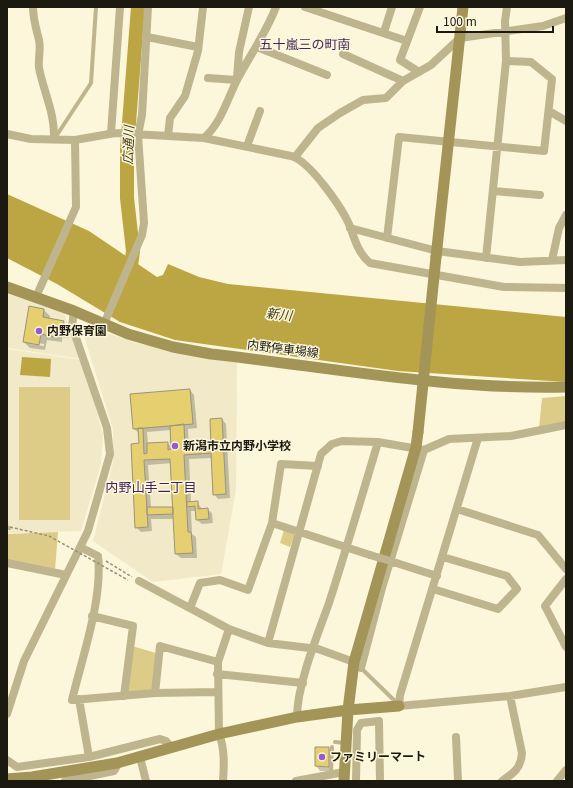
<svg xmlns="http://www.w3.org/2000/svg" width="573" height="788" font-family="Georgia,'Noto Sans JP',serif">
<style>
.built{fill:#f1e9c7}
.green{fill:#dccc87}
.water{fill:#bca644}
.shadow{fill:#0003;fill-rule:evenodd}
.lines{fill:none;stroke-linecap:round;stroke-linejoin:round}
.river{stroke:#bca644;stroke-width:14}
.building{fill:#e6cf6f;stroke:#9a947c}
.path{stroke:#948f7c;stroke-width:1.5;stroke-dasharray:3 2;stroke-linecap:butt}
.lane{stroke:#beb48e;stroke-width:4}
.street{stroke:#beb48e;stroke-width:8}
.secondary{stroke:#a39458;stroke-width:11}
.path-bridge{stroke:#948f7c;stroke-width:1.5;stroke-dasharray:3 2;stroke-linecap:butt}
.street-bridge{stroke:#beb48e;stroke-width:8}
.secondary-bridge{stroke:#a39458;stroke-width:11}
.poi-dot{fill:#9859cf;stroke:#fcf6db;stroke-width:1.5}
.labels{text-anchor:middle;stroke-width:3;stroke-linejoin:round;paint-order:stroke}
.poi-label{font-size:12px;font-weight:bold;fill:#1c1910;stroke:#fcf6db;text-anchor:start}
.street-label{font-size:12px;fill:#1c1910;stroke:#fcf6db}
.neighbourhood-label{font-size:13px;fill:#41235b;stroke:#fcf6db}
.water-label{font-size:13px;font-style:italic;fill:#463c13;stroke:#fcf6db}
</style>
<rect width="100%" height="100%" fill="#fcf6db"/>
<path class="built" d="M7,292L64,313L82,359L7,348Z
M86,326L136,343L237,363L236,490L221,574L153,582L93,541L113,463V429L84,336Z
M7,349L82,360L103,435L101,464L81,531L7,533Z"/>
<path class="green" d="M19,387H70V520H19Z
M566,396V423L539,428L542,398Z
M284,530L295,534L290,547L280,543Z
M58,532L55,570L7,561V534Z
M132,646L156,653L152,691L127,693Z"/>
<path class="water" d="M7,194L89,231L157,277L163,275L168,264L199,277L228,284L566,317V382L398,371L175,340L120,322L57,284L7,258Z
M22,357L51,359L50,377L20,375Z"/>
<path class="shadow" d="M44,310L50,316V320L63,322L70,328L68,338L62,337V342L47,340L45,350L30,348L24,342ZM30,342L44,344V346L30,344Z
M190,390L194,395L197,428L188,429L189,450L212,448L222,419L226,424L230,498L218,499L214,494L212,458L189,459L191,503L197,502L202,509H207L212,513L213,523L202,524L197,520L196,511H191L192,534L196,537L197,558H181L176,554L174,519H151L152,531L141,532L136,527L140,444L139,433L134,429ZM171,430L172,447L167,443L148,444L147,432ZM172,463L174,507L151,508L148,465Z
M7,525L11,527V530H7Z
M329,748L333,753V771H320L316,766Z"/>
<g class="lines">
<path class="river" d="M131,266L133,251L127,198V149L138,7"/>
</g>
<path class="building" d="M29,306L44,309L43,317L64,321L62,332L56,331L55,337L41,334L39,345L23,342Z
M190,389L193,424L133,429L130,394Z
M222,418L226,494L213,495L211,453L184,455L188,532H191L193,553L175,554L170,459L144,460L148,527L135,528L131,444L139,443L138,428H143L144,454L147,453V443L168,442V450L171,449L170,426L184,424L185,449L211,447L210,419Z
M198,501V509L208,508L209,519L196,520L195,506L187,507V502Z
M147,507H173V514L147,515Z
M315,747H329V767L315,766Z"/>
<g class="lines">
<path class="path" d="M106,561L132,577"/>
<path class="lane" d="M55,138L91,83L96,7
M361,668L398,704
M335,742L345,743
M331,773L332,747"/>
<path class="street" d="M33,7C33,19 36,28 39,40C41,49 38,59 39,68C44,93 55,113 54,139
M305,7L407,41
M384,32L392,7
M147,37L198,47
M257,47L327,75
M343,54L403,81
M419,72L400,60L420,7
M208,78L237,80
M237,78L239,52L249,7
M549,111L566,121
M111,133L120,7
M7,134L31,139L75,140L115,133L204,138L291,156C310,161 344,210 351,229C355,241 359,254 370,263L504,287L566,288
M168,136L170,118L185,96L198,51L203,7
M204,138C221,123 227,100 237,80C250,55 266,33 276,7
M247,146L260,111
M295,157L318,128L340,113L363,100L386,98L403,81L431,65L460,38L543,26L566,18
M494,191L540,195
M350,228L437,251L520,262L566,260
M387,238L399,137L544,151L552,79L531,62L506,61
M486,258L506,61L505,21L507,7
M552,260L559,228L566,215
M36,297L76,207L75,140
M104,324L142,235L144,223L138,135L142,115L148,7
M478,438L400,695L399,706L510,696L566,687
M318,466L281,464L272,523L370,555
M457,509L538,535L566,569
M80,547L98,556C103,599 82,658 72,700L155,693L217,692
M387,560L437,576
M7,563L66,575
M566,579L545,606L566,647
M139,581L229,629L268,643L318,649L354,662
M433,589L498,609L517,589L507,576L443,557
M190,608L200,583L220,580L248,590L272,523
M92,616L133,626L124,696
M268,643L321,454L332,444L342,441L378,442L424,450L449,439L511,436L566,425
M361,668L382,588L424,450
M217,674L303,683
M155,693L160,646L218,662
M79,699L89,757
M7,714L24,661L88,531L110,454L107,428L72,326L74,311
M297,717C297,684 318,634 329,603C346,550 362,496 378,442
M456,737L458,781
M140,757L146,781
M7,760L17,767L89,757L160,739L166,741L171,747
M65,781L114,771L117,766V763
M223,781C224,766 225,749 219,734L218,662L229,629
M296,781L344,772
M356,781L357,730L361,723L379,721L380,781
M502,781C514,773 521,768 522,753L510,696
M557,781L566,770"/>
<path class="secondary" d="M436,257L463,7
M7,287L74,311L128,334L173,347L211,354C328,367 447,390 566,387
M7,779L32,777L117,763L219,734L297,717L348,710L399,706
M344,781L348,710L354,662L416,447L418,432"/>
<path class="path-bridge" d="M10,527L49,536L128,580"/>
<path class="street-bridge" d="M370,555L387,560"/>
<path class="secondary-bridge" d="M418,432L436,257"/>
</g>
<g class="poi-dot">
<circle cx="39" cy="331" r="4"/>
<circle cx="175" cy="446" r="4"/>
<circle cx="322" cy="757" r="4"/>
</g>
<g class="labels">
<g class="poi-label">
<text x="47" y="335">内野保育園</text>
<text x="183" y="450">新潟市立内野小学校</text>
<text x="330" y="761">ファミリーマート</text>
</g>
<g class="street-label">
<text transform="translate(283 349) rotate(7)" y="4">内野停車場線</text>
</g>
<g class="neighbourhood-label">
<text x="305" y="49">五十嵐三の町南</text>
<text x="151" y="492">内野山手二丁目</text>
</g>
<g class="water-label">
<text transform="translate(128 145) rotate(-88)" y="5">広通川</text>
<text transform="translate(279 314) rotate(6)" y="5">新川</text>
</g>
</g>
<rect width="573" height="788" fill="none" stroke="#1c1910" stroke-width="16"/>
<path d="M437 26v6h116v-6" fill="none" stroke="#1c1910" stroke-width="2"/>
<text x="443" y="26" font-size="12" fill="#1c1910" stroke="#fcf6db" stroke-width="3" paint-order="stroke">100 m</text>
</svg>
